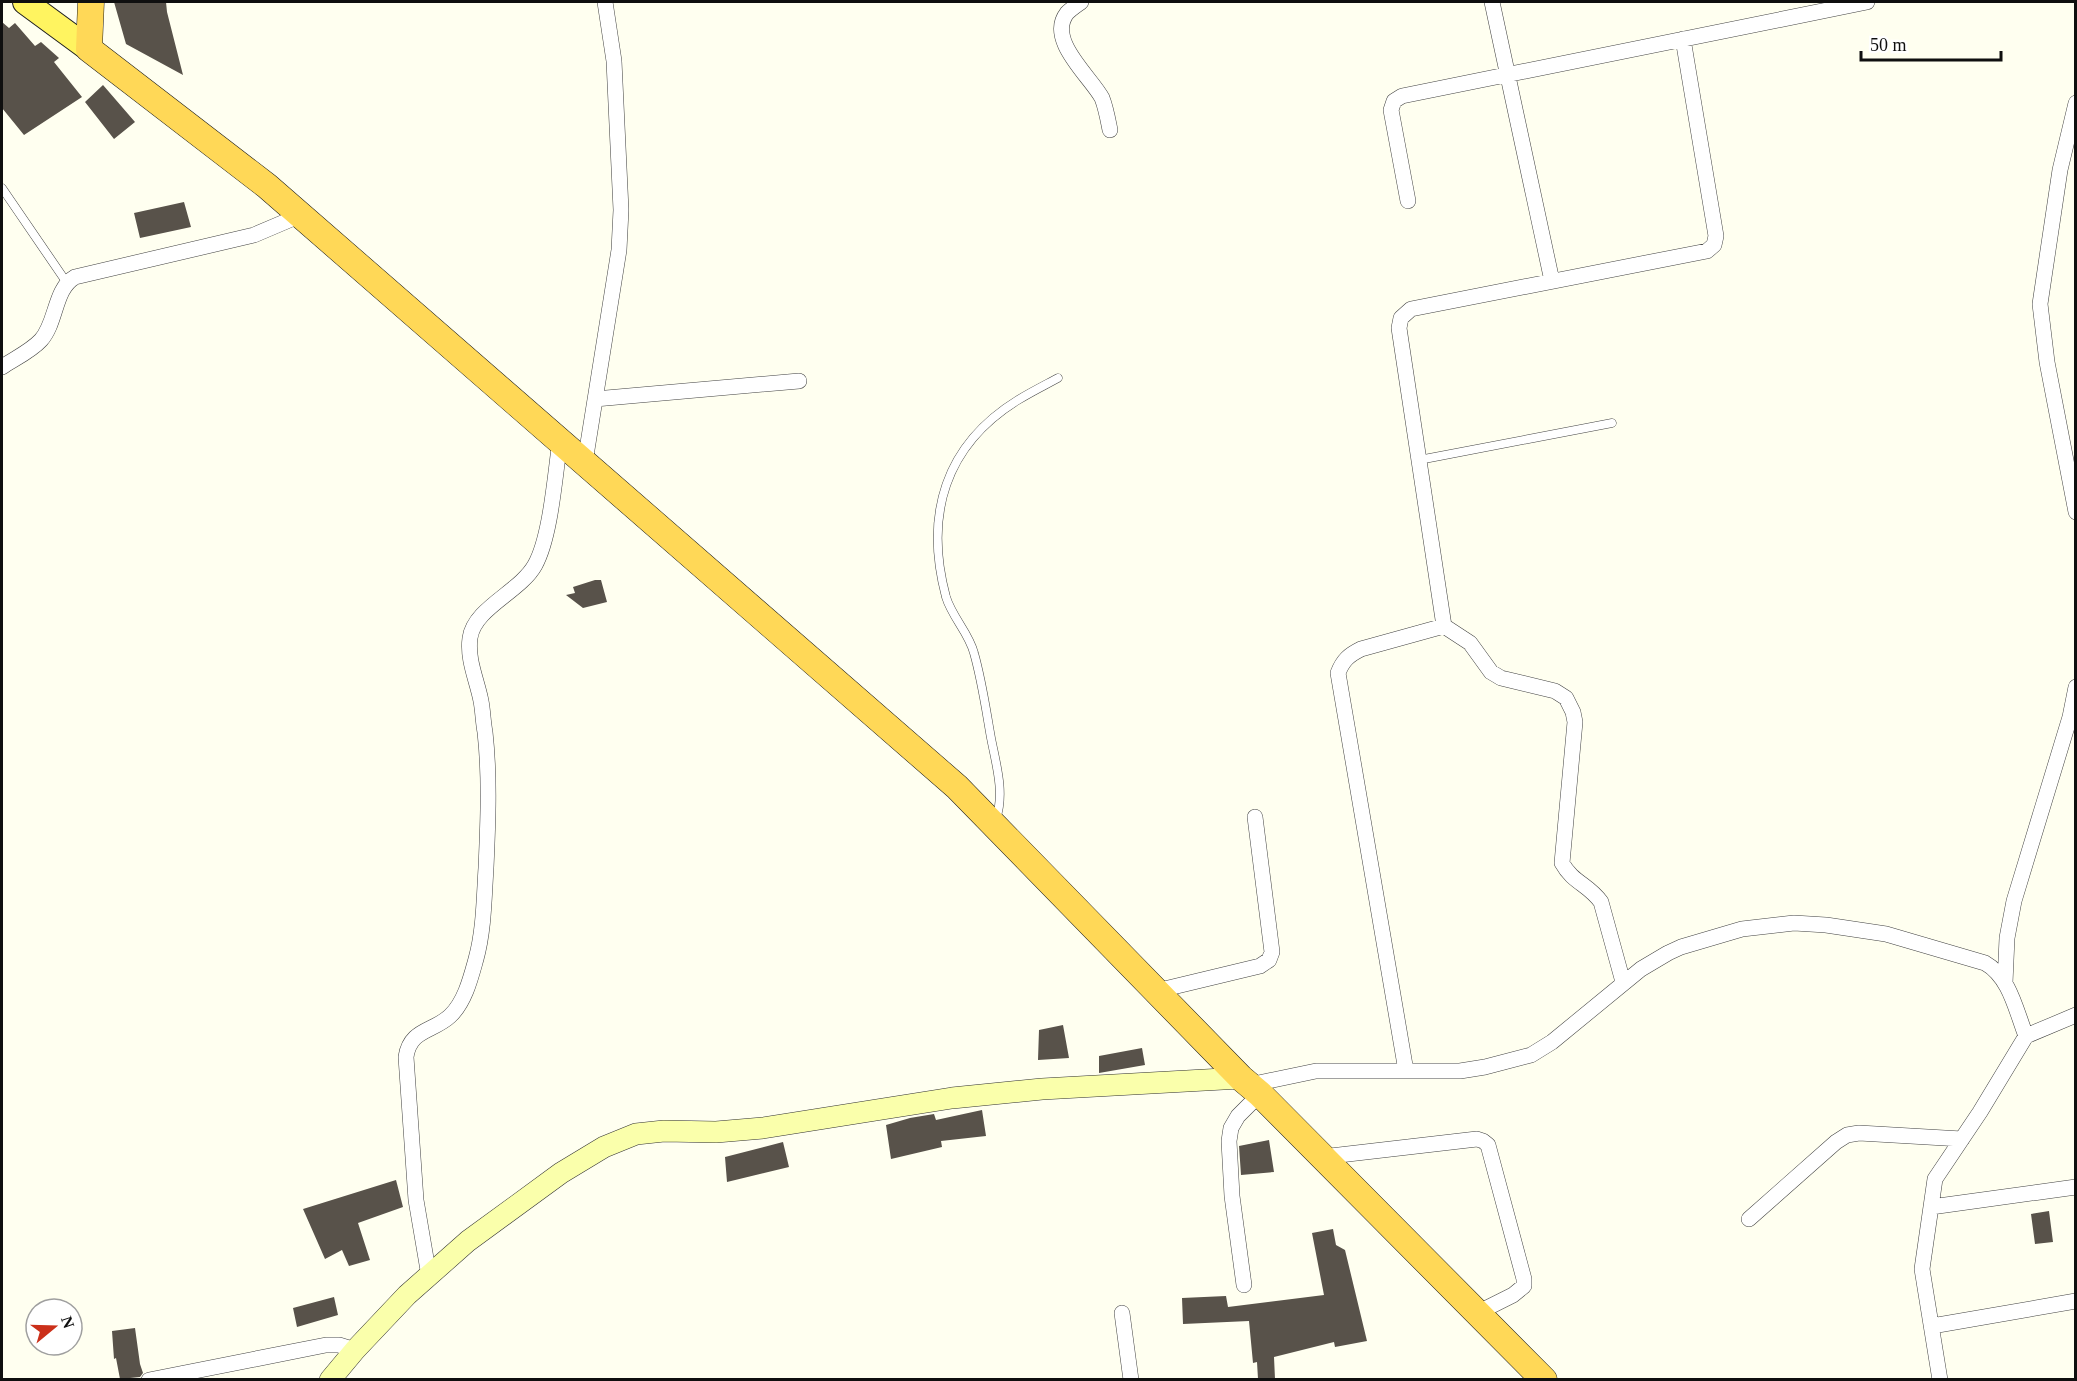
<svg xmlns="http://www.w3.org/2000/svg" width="2077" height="1381" font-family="'Times New Roman',serif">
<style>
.building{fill:#58524a}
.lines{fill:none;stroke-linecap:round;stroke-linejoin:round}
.service-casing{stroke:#424242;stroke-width:9}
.minor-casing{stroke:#424242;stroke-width:16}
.secondary-casing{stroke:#313131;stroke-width:22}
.primary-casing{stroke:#202020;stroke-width:26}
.trunk-casing{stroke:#202020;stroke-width:27}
.service{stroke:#fff;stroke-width:8}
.minor{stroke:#fff;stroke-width:15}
.secondary{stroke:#faffab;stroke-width:21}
.primary{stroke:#fff460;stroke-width:24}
.trunk{stroke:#ffd857;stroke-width:26}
</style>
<rect width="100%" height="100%" fill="#fffff0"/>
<path class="building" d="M114,2H166L167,12L183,75L126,44Z
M2,22L9,28L15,23L35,46L41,42L59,58L54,62L82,97L24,135L2,108Z
M103,85L135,122L114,139L85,102Z
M184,202L191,227L140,238L134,213Z
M595,580H601L607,602L583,608L566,595L575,593L573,587Z
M1063,1025L1069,1058L1038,1060L1039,1030Z
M1142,1048L1145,1065L1099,1073V1056Z
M982,1110L986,1136L941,1141L942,1147L891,1159L886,1125L910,1118L934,1114L936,1120Z
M1269,1140L1274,1172L1241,1175L1239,1146Z
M783,1142L789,1167L727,1182L725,1157Z
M396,1180L403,1207L358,1223L370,1260L349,1266L342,1250L325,1259L303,1209Z
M2049,1211L2053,1242L2035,1244L2031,1214Z
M1333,1229L1336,1245L1345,1250L1367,1341L1335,1347L1334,1342L1274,1357L1275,1379H1258L1257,1362L1253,1363L1249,1321L1183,1324L1182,1298L1226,1296L1228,1307L1324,1295L1312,1233Z
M334,1297L338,1315L297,1327L293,1308Z
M135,1328L140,1364L143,1373L140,1377L120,1379L116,1358L114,1359L112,1331Z"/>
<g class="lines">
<g class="service-casing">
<path id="service" d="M2,188L67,283
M1419,460L1612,423
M996,819C1005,793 996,764 991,738C986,710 982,681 974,653C969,633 952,617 946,597C924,515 945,445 1018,400C1031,392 1045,385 1058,378"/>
</g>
<g class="minor-casing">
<path id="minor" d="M1081,2C1077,5 1071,9 1067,13C1046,40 1091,77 1102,98C1106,108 1108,120 1110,130
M1492,2L1552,281
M2076,103L2060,170L2040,304L2047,362L2076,512
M1408,201L1391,110L1394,101L1402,96L1867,2
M2,367C14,359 31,351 41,340C57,322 54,289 75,277L254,235L301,215
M595,399L799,381
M585,462L619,250L621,210L614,61L605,2
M1444,626L1470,643L1491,672L1501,678L1555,691L1566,698L1573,712L1575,722L1562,863C1573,883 1588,884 1601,902L1623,982
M2005,983L2007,938L2014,901L2070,717L2076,687
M1156,991L1260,966L1269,960L1272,952L1255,817
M1406,1071L1338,673C1343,660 1349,655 1361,649L1444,626L1399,328L1401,318L1411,309L1707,251L1714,245L1716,236L1683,39
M1249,1085L1316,1071H1460L1485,1067L1531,1055L1552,1042L1641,969L1668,953L1681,947L1742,929L1794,923L1826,925L1886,934L1985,963C2010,977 2016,1011 2026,1036
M1322,1157L1477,1139L1483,1141L1488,1145L1524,1279V1286L1513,1295L1477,1313
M1931,1207L2076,1187
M1749,1219L1836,1142L1847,1135L1859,1133L1962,1139
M429,1276L416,1200L406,1057C410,1029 433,1032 450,1016C465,1002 471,977 476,959C484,930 484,898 486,868C488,823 490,777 485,732C483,722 483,711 481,701C477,680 467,660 470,638C474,608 520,592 535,565C551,536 555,474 560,441
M1244,1285L1232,1196L1229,1141L1231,1128L1238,1116L1260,1094
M1122,1313L1131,1380
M1932,1326L2076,1301
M149,1380L326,1345H339L355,1350
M1940,1380L1922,1269L1935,1179L1980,1112L2026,1036L2076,1015"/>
</g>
<g class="secondary-casing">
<path id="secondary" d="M330,1380L355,1350L407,1295L468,1241L561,1173L604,1147L636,1134L664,1131L716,1132L763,1128L952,1098L1042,1089L1241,1078"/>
</g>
<g class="primary-casing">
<path id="primary" d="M25,2L89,49"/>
</g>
<g class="trunk-casing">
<path id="trunk" d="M91,2L89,49L267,186L957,787L1241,1078L1260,1094L1544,1380"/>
</g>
<use href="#service" class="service"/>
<use href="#minor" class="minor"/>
<use href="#secondary" class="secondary"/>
<use href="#primary" class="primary"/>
<use href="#trunk" class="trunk"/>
</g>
<rect width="2077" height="1381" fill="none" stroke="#0f0f0f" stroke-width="6"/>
<g transform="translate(54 1327) rotate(71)"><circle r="28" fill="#ffffff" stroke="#9f9f9f" stroke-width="1.5"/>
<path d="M0-4.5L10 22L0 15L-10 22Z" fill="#cb301a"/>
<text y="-9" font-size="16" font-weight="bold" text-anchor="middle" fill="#0f0f0f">N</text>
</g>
<path d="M1861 51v9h140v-9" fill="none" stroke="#0f0f0f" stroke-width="3"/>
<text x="1870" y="51" font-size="18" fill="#0f0f0f" stroke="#ffffff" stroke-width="4.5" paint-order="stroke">50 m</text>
</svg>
